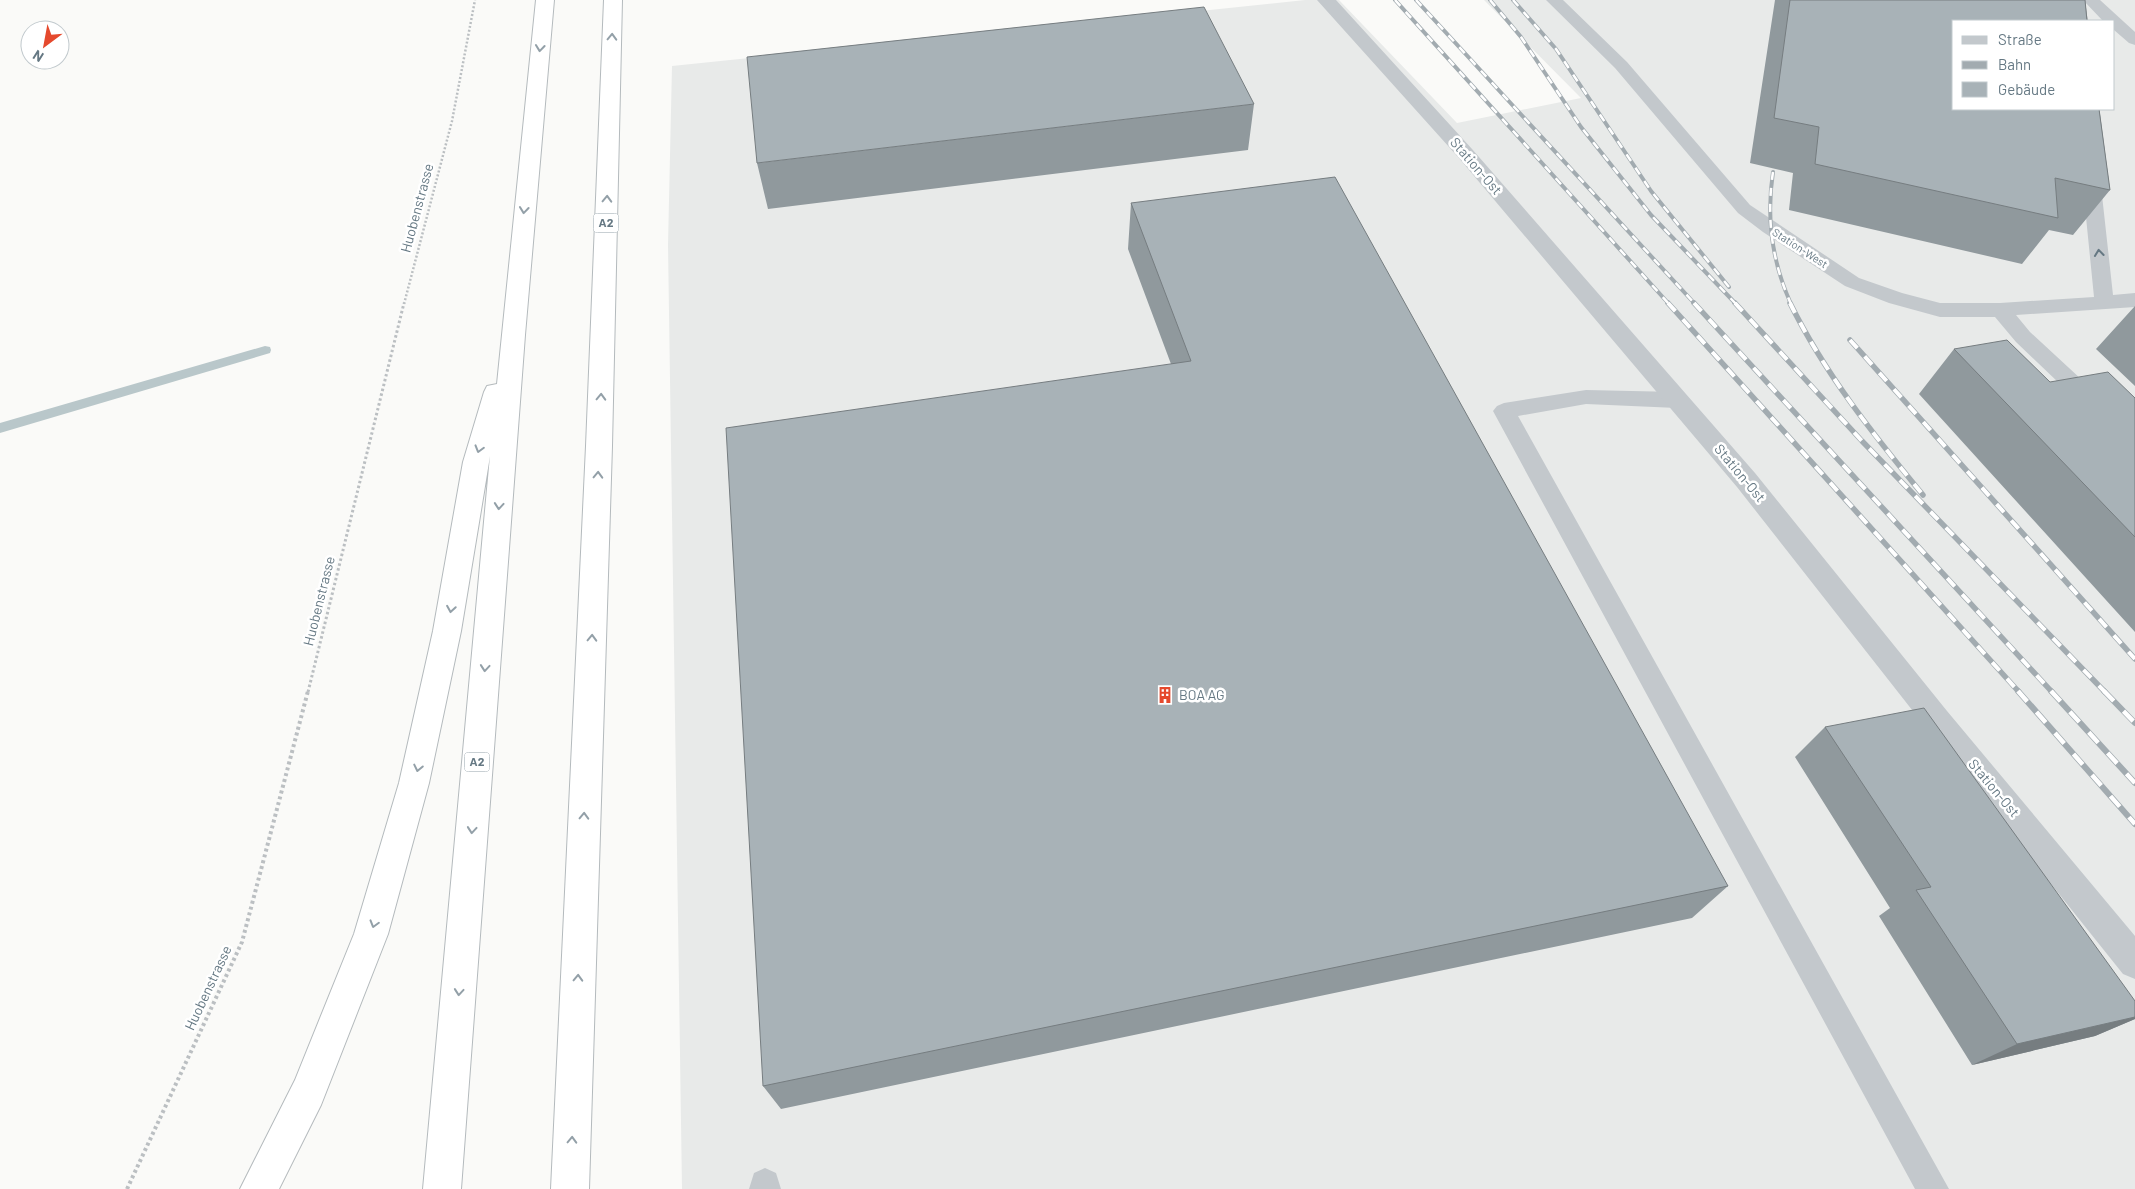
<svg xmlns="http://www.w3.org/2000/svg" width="2135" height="1189" font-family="Barlow,sans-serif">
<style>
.built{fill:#e8eae9;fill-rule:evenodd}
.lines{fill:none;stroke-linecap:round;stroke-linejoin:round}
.stream{fill:#b9c7ca;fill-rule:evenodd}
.motorway-casing{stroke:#b4babd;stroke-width:2}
.path-far2{stroke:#bbbfc2;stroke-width:2.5;stroke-dasharray:2 2;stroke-linecap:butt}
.path-far1{stroke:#bbbfc2;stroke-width:3;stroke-dasharray:2.5 2.5;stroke-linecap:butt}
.path{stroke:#bbbfc2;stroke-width:4;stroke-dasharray:3 3;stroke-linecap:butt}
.service{fill:#c3c8cc;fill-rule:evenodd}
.minor{fill:#c3c8cc;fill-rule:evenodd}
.motorway{fill:#fff;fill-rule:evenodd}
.rail-far2-casing{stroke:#a2abb0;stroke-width:4}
.rail-far1-casing{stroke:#a2abb0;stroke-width:5.5}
.rail-casing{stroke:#a2abb0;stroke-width:6}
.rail-far2{stroke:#fff;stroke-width:2.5;stroke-dasharray:8;stroke-linecap:butt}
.rail-far1{stroke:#fff;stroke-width:4;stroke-dasharray:11;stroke-linecap:butt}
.rail{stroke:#fff;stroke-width:4.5;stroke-dasharray:14;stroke-linecap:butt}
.wall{fill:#90999d}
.shaded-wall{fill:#767d80}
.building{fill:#a8b2b7;stroke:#767d80}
.oneway{stroke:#93a0a8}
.oneway2{stroke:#657883}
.labels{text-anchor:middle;stroke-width:5;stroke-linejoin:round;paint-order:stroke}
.far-street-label{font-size:11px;fill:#657883;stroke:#fff}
.shield{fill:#fff;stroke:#93a0a8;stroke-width:1}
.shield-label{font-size:12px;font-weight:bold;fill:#657883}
.street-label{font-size:14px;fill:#657883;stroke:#fff}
.poi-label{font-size:14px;fill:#657883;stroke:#fff;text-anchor:start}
</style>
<rect width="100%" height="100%" fill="#fafaf8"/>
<path class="built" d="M1305,0H1339L1457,123L1581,98L1484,0H2135V1189H682L668,245L672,66ZM1954,21H2114V109H1954Z"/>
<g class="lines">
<path class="stream" d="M265,346L270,347L271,350L270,353L0,433V423Z"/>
<g class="motorway-casing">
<path id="motorway" d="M536,0H554L525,335L461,1189H423L490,456L461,631L429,783L388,934L321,1105L279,1189H240L295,1080L354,934L399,783L433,631L463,462L484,392L487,386L497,384Z
M604,0H622L612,446L589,1189H551L586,446Z"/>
</g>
<path class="path-far2" d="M404,304L452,121L475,0"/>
<path class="path-far1" d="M308,692L404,303"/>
<path class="path" d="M127,1189L242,942L308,691"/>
<path class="service" d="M1546,0H1563L1627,62L1750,205L1859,278L1902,293L1940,303H2000L2094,297L2082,177L2085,173L2091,172L2097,173L2100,177L2113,295L2135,293V307L2016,315L2030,332L2135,429V450L2127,448L2016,342L1995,317H1940L1889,303L1845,286L1763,232L1738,213L1615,68Z
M2083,0H2100L2135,32V45L2129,43L2114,30V21H2103Z
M1586,390L1677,392L1684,395L1687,400L1684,405L1677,408L1586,404L1518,416L1949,1189H1915L1493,411L1497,406L1504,403Z
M765,1168L776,1173L781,1189H749L754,1173Z"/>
<path class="minor" d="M1317,0H1336L1472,149L1755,473L1947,711L2135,936V979L2123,974L1927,729L1737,487L1458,157Z"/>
<use href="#motorway" class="motorway"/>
<g class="rail-far2-casing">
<path id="rail-far2" d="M1395,0L1669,304
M1416,0L1695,304
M1490,0L1521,37L1581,127L1651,215L1736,304
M1513,0L1556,49L1651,191L1729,287
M1773,172C1766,218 1772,262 1791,304"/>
</g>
<g class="rail-far1-casing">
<path id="rail-far1" d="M1668,303L2019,692
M1694,303L2052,692
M1735,303L1862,441L2105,692
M1790,303C1825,374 1873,434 1923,495
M1850,340L2135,659"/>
</g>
<g class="rail-casing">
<path id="rail" d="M2018,691L2135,824
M2051,691L2135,783
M2104,691L2135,723"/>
</g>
<use href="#rail-far2" class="rail-far2"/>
<use href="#rail-far1" class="rail-far1"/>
<use href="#rail" class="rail"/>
</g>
<path class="wall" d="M1775,0H2085L2110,190L2073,235L2049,230L2022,264L1789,210L1793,173L1750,163Z
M1254,104L1248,150L768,209L757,163Z
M1131,203L1728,886L1692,918L781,1109L763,1086L1171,364L1128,249Z
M2135,306V386L2096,349Z
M1954,349L2050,382L2135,398V632L1919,394Z
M1825,727L2135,1001V1019L2095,1036L1972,1065L1879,916L1890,908L1795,757Z"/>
<path class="shaded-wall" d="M2135,1017V1019L2095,1036L1972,1065L2017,1044Z"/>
<path class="building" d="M1790,0H2085L2087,21H1954V109H2099L2110,190L2055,178L2058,218L1815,164L1819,127L1774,118Z
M1204,7L1254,104L757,163L747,57Z
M1335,177L1728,886L763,1086L726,428L1191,361L1131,203Z
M2007,340L2050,382L2108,372L2135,398V537L1954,349Z
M1924,708L2135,1001V1017L2017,1044L1916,890L1931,887L1825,727Z"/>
<defs><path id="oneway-chevron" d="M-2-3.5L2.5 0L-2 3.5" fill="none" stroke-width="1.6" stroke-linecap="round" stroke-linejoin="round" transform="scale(1.25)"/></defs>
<g class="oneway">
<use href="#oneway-chevron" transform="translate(612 37) rotate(-88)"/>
<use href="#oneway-chevron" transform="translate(540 48) rotate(96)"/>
<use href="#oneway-chevron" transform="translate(607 199) rotate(-88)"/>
<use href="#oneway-chevron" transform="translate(524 210) rotate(96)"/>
<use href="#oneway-chevron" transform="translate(601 397) rotate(-88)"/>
<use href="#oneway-chevron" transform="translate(479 449) rotate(106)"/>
<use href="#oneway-chevron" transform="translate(598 475) rotate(-88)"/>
<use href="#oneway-chevron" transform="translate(499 506) rotate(95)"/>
<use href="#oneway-chevron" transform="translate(451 609) rotate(99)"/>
<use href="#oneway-chevron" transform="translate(592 638) rotate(-88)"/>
<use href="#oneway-chevron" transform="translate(485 668) rotate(95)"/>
<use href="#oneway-chevron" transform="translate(418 768) rotate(102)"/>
<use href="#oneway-chevron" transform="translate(584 816) rotate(-88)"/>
<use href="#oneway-chevron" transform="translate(472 830) rotate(95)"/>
<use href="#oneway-chevron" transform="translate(374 924) rotate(106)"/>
<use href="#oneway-chevron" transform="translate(578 978) rotate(-88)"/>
<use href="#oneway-chevron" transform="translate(459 992) rotate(95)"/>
<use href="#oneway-chevron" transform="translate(572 1140) rotate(-88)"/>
</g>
<use class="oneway2" href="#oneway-chevron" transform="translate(2099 253) rotate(-96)"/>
<defs>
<g id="building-bare" transform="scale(1.35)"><path d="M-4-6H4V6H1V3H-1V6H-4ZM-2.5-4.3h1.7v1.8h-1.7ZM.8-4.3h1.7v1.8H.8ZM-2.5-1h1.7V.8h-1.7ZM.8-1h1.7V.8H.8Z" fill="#e5492d" stroke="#fff" stroke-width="2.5" paint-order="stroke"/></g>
</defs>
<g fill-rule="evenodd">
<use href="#building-bare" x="1165" y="695"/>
</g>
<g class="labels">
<g class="far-street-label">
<text transform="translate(1800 248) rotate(33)" y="4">Station-West</text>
</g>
<g class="shield">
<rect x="593.5" y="213.5" width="25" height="19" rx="4"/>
<rect x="464.5" y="752.5" width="25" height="19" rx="4"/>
</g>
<g class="shield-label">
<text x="606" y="227">A2</text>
<text x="477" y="766">A2</text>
</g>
<g class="street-label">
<text transform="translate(1476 166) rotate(49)" y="5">Station-Ost</text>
<text transform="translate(417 208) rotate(-75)" y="5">Huobenstrasse</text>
<text transform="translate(1740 473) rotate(50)" y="5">Station-Ost</text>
<text transform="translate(319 601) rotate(-76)" y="5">Huobenstrasse</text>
<text transform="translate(1994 788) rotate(50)" y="5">Station-Ost</text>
<text transform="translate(208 988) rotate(-65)" y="5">Huobenstrasse</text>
</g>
<g class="poi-label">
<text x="1179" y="700">BOA AG</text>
</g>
</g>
<rect x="1952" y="20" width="162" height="90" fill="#ffffff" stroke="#c1c9cd"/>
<rect x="1962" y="36" width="25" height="8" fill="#c3c8cc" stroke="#c1c9cd"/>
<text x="1998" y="45" font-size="15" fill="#657883">Straße</text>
<rect x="1962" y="61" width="25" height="8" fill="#a2abb0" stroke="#c1c9cd"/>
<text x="1998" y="70" font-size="15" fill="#657883">Bahn</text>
<rect x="1962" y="82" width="25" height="15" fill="#a8b2b7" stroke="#c1c9cd"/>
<text x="1998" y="95" font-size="15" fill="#657883">Gebäude</text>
<g transform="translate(45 45) rotate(212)"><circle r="24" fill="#ffffff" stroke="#c1c9cd"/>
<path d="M0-4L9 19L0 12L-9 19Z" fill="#e5492d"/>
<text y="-8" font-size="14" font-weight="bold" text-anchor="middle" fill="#657883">N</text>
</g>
</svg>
